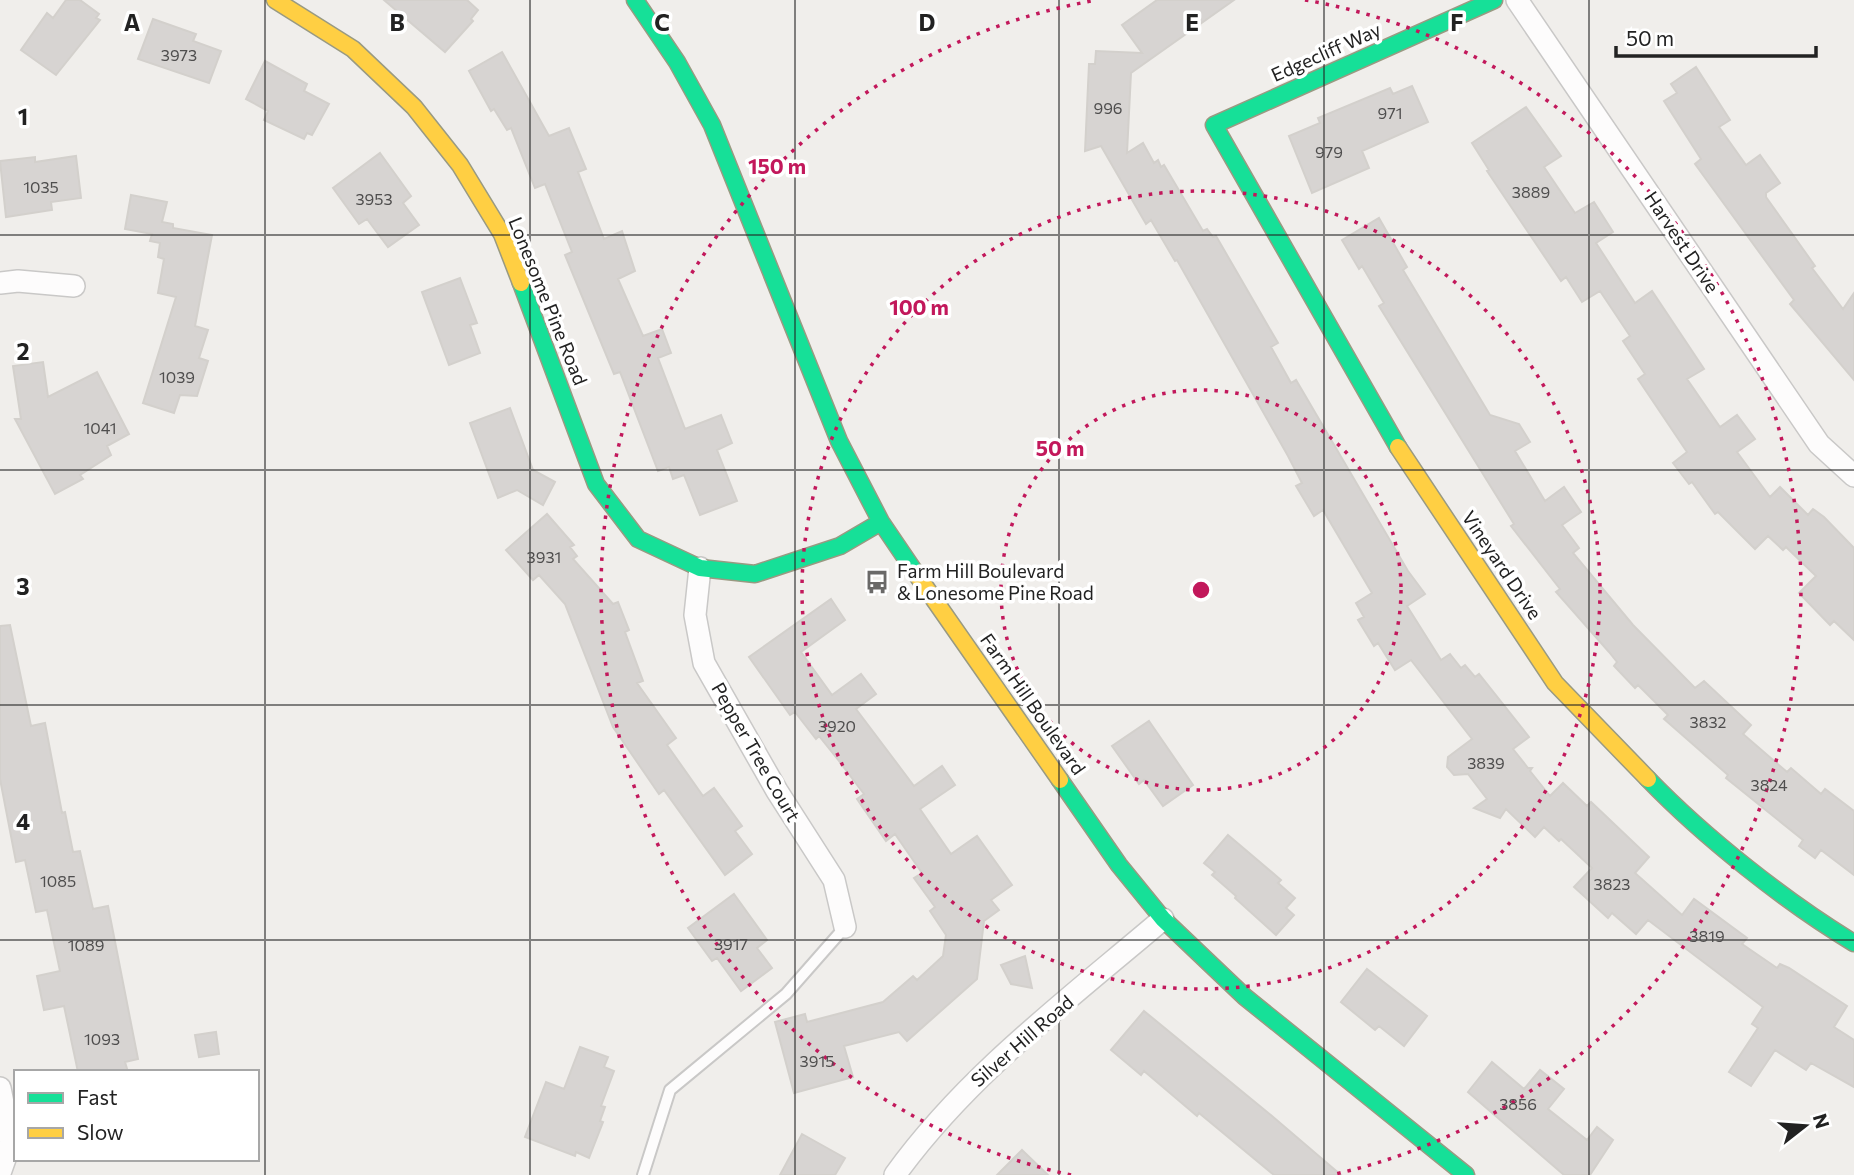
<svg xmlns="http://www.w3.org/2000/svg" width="1854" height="1175" font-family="Commissioner,sans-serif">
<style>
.building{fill:#d7d4d2;stroke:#d3d0cc;stroke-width:2}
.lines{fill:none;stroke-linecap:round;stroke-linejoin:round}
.lane-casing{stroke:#c9c8c7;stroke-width:14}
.street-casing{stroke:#c9c8c7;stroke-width:24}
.fast-casing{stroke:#999a82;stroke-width:19}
.slow-casing{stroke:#999a82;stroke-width:19}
.lane{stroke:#fdfcfc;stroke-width:10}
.street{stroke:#fdfcfc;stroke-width:21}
.fast{stroke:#16e098;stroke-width:16}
.slow{stroke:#ffcf43;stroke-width:16}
.grid{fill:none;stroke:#222;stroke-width:2;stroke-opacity:0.55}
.ring{fill:none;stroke:#c2185b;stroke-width:3.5;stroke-dasharray:3.5 7}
.labels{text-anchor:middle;stroke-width:7;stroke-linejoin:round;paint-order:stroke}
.number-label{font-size:16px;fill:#4f4e4e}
.street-label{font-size:19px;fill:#222;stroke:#fff}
.poi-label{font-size:19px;fill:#222;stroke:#fff;text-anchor:start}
.grid-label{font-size:23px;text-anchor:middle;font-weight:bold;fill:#222;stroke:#fff;stroke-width:7;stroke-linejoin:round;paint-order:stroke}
.centre{fill:#c2185b;stroke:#fff;stroke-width:3.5}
.ring-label{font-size:21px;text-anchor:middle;font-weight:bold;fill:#c2185b;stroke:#fff;stroke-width:7;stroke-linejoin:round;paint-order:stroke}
</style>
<rect width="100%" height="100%" fill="#f0eeeb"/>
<path class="building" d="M66,0H80L99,14L96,18L100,20L56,75L21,50L47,13L53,18Z
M384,0H467L478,10L471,19L473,21L445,52Z
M1157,0H1234L1131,73L1127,153L1143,143L1154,163L1158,160L1161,167L1164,165L1203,231L1207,229L1213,237L1216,236L1278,343L1271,347L1291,383L1296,380L1408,571L1425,594L1407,606L1441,660L1450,654L1461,668L1465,665L1475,677L1479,674L1529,737L1513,749L1528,768H1532L1530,771L1550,796L1563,783L1587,806L1591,802L1649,857L1635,873L1682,915L1694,899L1747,938L1742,944L1777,968L1780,964L1789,968L1847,1006L1834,1027L1854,1040V1087L1811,1063L1806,1070L1775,1050L1751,1086L1729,1072L1758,1028L1752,1024L1763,1007L1648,920L1636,934L1612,913L1608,918L1574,887L1592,868L1561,839L1559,841L1544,827L1535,837L1506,809L1500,818L1474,808L1487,799L1468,774L1454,775L1447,767L1448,757L1472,739L1411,660L1395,670L1378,643L1374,646L1358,620L1364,617L1356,603L1372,593L1323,510L1314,516L1296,486L1302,483L1288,456L1177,260L1175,261L1151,220L1146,224L1101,146L1085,151L1089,64H1095L1096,51L1142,53L1122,25Z
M153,19L196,34L193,41L221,51L209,83L138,59Z
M502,52L549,136L569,128L586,169L578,172L604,239L622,231L635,271L618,279L643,336L662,329L671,353L658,358L685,429L721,415L732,443L717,450L737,501L700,515L684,475L673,479L669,467L658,471L620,372L614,374L565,255L572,252L545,184L535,188L511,128L507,130L494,109L491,111L469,71Z
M265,61L307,84L304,91L329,104L312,135L307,133L304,139L264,120L268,111L246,99Z
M1696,67L1730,120L1719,127L1746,165L1760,155L1780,183L1766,193V197L1815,266L1812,268L1843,309L1854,293V380L1790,304L1794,300L1695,164L1701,159L1664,101L1677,93L1671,84Z
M1412,86L1428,122L1362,151L1369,168L1312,193L1289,136L1320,123L1318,118L1390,88L1393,94Z
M1526,107L1561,156L1544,167L1575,213L1594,202L1613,232L1596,243L1635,303L1652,291L1704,369L1687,379L1720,427L1737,415L1755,439L1737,452L1770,497L1780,487L1808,515L1813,509L1824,517L1854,548V640L1834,621L1830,625L1799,593L1816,576L1786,547L1783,550L1768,536L1755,549L1718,512L1715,514L1692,482L1689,484L1673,463L1687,452L1638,379L1645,374L1623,341L1630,336L1600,291L1582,302L1566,277L1561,281L1487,171L1489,170L1472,143Z
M380,153L411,196L403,203L419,225L388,247L367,219L359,224L333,188Z
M76,156L81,198L51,202L52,210L6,217L0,161L35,157V162Z
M131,195L167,202L162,222L173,224V228L212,235L195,326L208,330L199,358L208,361L197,396L180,395L174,413L143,403L176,297L158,293L164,259L158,257L160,243L150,241L152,234L125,229Z
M1379,218L1407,267L1403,270L1490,415L1519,424L1530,442L1515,451L1545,501L1564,487L1581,512L1562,525L1579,548L1573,553L1633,625L1695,688L1704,681L1751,725L1743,734L1787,772L1791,768L1821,794L1825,789L1854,811V875L1821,850L1815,858L1799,846L1803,840L1726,778L1728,775L1664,719L1668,715L1638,685L1635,688L1614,666L1617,662L1609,652L1556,592L1560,589L1511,526L1514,524L1379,306L1384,303L1362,266L1359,269L1342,240Z
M460,278L477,323L470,325L480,353L449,365L422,292Z
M43,362L48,397L97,372L129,434L107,446L111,455L80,475L83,479L55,494L15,419H21L13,366Z
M510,408L533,470L555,482L543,505L517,490L498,498L470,423Z
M547,514L574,545L570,547L577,556L573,559L613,604L618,602L629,630L625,632L643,681L637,683L676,738L667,745L703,796L714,788L742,826L735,831L752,854L725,875L664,790L659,794L613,727L565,604L539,575L533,580L506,550Z
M831,599L845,620L801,652L832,695L861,674L876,694L856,709L914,786L942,766L955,785L920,809L951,854L977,836L1012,885L991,900L999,910L984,921L977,979L907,1041L899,1032L844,1046L853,1077L794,1093L775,1022L805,1014L807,1022L883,1002L913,976L917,980L943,956L946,935L930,911L935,907L914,878L922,873L895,834L886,841L857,799L864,794L839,761L819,736L816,739L795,712L790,715L749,657Z
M10,625L31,726L45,723L62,813L65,812L73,852L80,851L93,909L108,906L138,1059L125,1062L128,1072H78L64,1006L44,1010L37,976L60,971L47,910L36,912L25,860L16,862L0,779V626Z
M1149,721L1193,785L1163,806L1144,780L1139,784L1112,746Z
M1228,835L1281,880L1278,883L1295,898L1286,908L1294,915L1276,935L1235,898L1236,896L1212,875L1215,872L1204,863Z
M734,894L767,940L757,948L772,968L741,991L717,958L712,961L688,928Z
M1025,956L1032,988L1011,984L1001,965Z
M1367,969L1427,1016L1404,1046L1379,1026L1375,1030L1341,1002Z
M1144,1011L1272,1116L1341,1175H1274L1199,1113L1197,1116L1144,1071L1141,1075L1111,1050Z
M216,1032L219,1054L199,1057L195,1035Z
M580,1047L608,1057L604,1067L614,1071L601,1106L605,1107L600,1121L603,1122L589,1158L576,1152L575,1156L525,1137L546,1082L564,1089Z
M1492,1062L1524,1089L1540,1070L1564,1089L1548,1109L1587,1140L1597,1127L1613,1140L1590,1175H1564L1468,1092Z
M802,1134L845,1158L835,1175H780Z
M1022,1150L1048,1175H997Z"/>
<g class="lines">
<g class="lane-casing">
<path id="lane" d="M643,1175L670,1090L786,994L845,927"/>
</g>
<g class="street-casing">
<path id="street" d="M1517,0L1819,444L1854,476
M0,283L18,281L74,286
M700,568L695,615L704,663L777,791L834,880L845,927
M0,1088L11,1142L0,1173
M895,1175C967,1075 1069,999 1163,919"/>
</g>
<g class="fast-casing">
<path id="fast" d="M635,0L677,62L712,125L839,441L881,522L917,575
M521,283L596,484L638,539L700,568L755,574L840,546L881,522
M1398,447L1214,125L1494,0
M1648,779C1704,837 1786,902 1854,943
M1060,780L1119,865L1163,919L1245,997L1466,1175"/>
</g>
<g class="slow-casing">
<path id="slow" d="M275,0L353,49L414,107L460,165L502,234L521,283
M1398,447L1555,683L1648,779
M917,575L1060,780"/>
</g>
<use href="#lane" class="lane"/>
<use href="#street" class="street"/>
<use href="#fast" class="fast"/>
<use href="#slow" class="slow"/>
</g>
<path class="grid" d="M265,0V1175M530,0V1175M795,0V1175M1059,0V1175M1324,0V1175M1589,0V1175M0,235H1854M0,470H1854M0,705H1854M0,940H1854"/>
<g class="ring">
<circle cx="1201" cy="590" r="200"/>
<circle cx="1201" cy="590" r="399"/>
<path d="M1071 1175A599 599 0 0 1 1097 0M1305 0A599 599 0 0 1 1331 1175"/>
</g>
<defs>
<g id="bus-bare" transform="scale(1.89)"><path d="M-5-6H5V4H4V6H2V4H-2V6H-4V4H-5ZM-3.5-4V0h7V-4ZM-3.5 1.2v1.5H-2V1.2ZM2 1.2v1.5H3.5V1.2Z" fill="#6a6968" stroke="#fff" stroke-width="2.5" paint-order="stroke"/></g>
</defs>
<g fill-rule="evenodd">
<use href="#bus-bare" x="877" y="582"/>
</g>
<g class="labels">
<g class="number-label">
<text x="179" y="61">3973</text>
<text x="1108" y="114">996</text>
<text x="1390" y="119">971</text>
<text x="1329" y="158">979</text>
<text x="41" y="193">1035</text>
<text x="1531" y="198">3889</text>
<text x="374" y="205">3953</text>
<text x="177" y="383">1039</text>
<text x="100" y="434">1041</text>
<text x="544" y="563">3931</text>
<text x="1708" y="728">3832</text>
<text x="837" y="732">3920</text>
<text x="1486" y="769">3839</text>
<text x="1769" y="791">3824</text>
<text x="58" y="887">1085</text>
<text x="1612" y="890">3823</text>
<text x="1707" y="942">3819</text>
<text x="731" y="950">3917</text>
<text x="86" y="951">1089</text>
<text x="102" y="1045">1093</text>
<text x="817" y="1067">3915</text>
<text x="1518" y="1110">3856</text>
</g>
<g class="street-label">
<text transform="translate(1326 52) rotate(-24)" y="7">Edgecliff Way</text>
<text transform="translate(1682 242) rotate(56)" y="7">Harvest Drive</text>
<text transform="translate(548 301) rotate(68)" y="7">Lonesome Pine Road</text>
<text transform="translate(1502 565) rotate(56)" y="7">Vineyard Drive</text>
<text transform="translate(1033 704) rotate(55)" y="7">Farm Hill Boulevard</text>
<text transform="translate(756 752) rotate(60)" y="7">Pepper Tree Court</text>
<text transform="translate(1022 1041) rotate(-41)" y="7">Silver Hill Road</text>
</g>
<g class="poi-label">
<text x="897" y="578">Farm Hill Boulevard<tspan x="897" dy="22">&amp; Lonesome Pine Road</tspan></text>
</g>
</g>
<g class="grid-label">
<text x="132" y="31">A</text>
<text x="397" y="31">B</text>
<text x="662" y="31">C</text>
<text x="927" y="31">D</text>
<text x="1192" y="31">E</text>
<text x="1457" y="31">F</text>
<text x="23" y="125">1</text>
<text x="23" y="360">2</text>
<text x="23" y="595">3</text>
<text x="23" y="830">4</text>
</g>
<circle cx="1201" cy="590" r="10" class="centre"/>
<g class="ring-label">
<text x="777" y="174">150 m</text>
<text x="919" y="315">100 m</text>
<text x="1060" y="456">50 m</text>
</g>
<rect x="14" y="1070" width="245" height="91" fill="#ffffff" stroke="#a7a7a7" stroke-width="2"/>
<rect x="28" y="1093" width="35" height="10" fill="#16e098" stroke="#a7a7a7" stroke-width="2"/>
<text x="77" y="1105" font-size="21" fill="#222222">Fast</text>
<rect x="28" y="1128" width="35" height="10" fill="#ffcf43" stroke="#a7a7a7" stroke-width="2"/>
<text x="77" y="1140" font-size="21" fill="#222222">Slow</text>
<g transform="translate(1805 1126) rotate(73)" stroke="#ffffff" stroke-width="5" paint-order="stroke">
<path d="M0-5L12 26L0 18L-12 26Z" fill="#222222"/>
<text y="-10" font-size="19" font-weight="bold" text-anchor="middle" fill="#222222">N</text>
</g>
<path d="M1616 46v10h200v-10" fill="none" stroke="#222222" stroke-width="3.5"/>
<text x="1626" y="46" font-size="21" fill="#222222" stroke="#ffffff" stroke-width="5" paint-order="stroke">50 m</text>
</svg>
